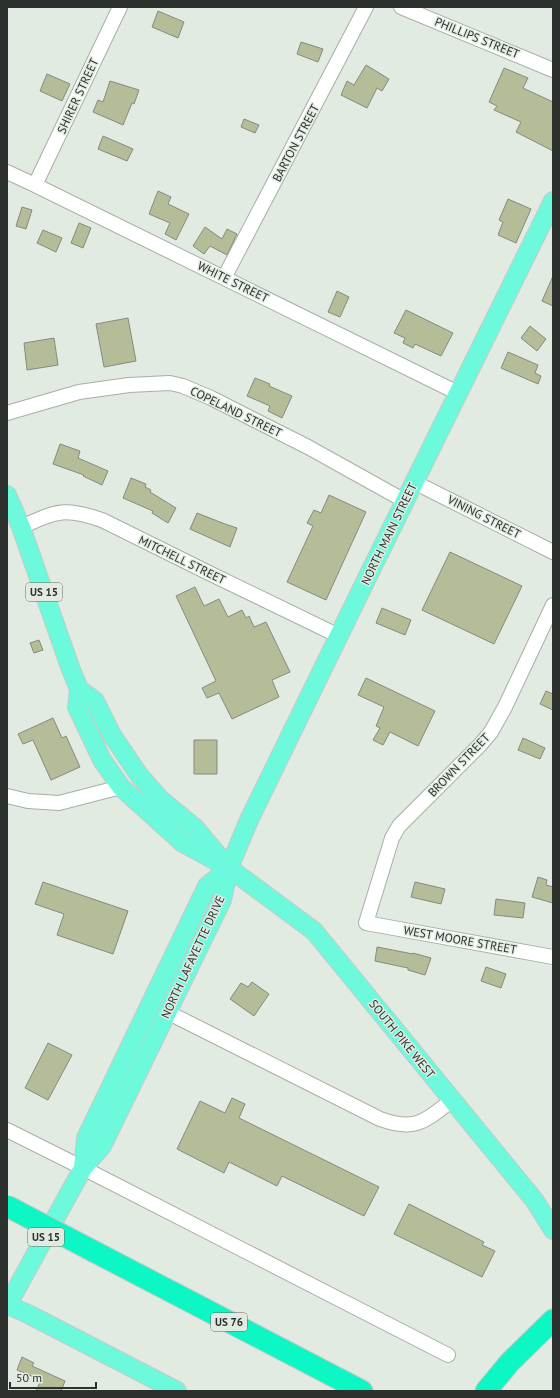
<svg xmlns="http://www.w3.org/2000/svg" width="560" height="1398" font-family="'PT Sans',sans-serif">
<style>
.building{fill:#b4bd98;stroke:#87897f}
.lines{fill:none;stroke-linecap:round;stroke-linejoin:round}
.minor-casing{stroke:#a7afa6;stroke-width:16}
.major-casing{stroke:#c8c9c8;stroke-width:20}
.highway-casing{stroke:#c8c9c8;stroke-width:23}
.minor{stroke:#fff;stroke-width:14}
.major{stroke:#6dfadc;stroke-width:18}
.highway{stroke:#0cf7c4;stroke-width:21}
.highway-bridge-casing{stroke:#c8c9c8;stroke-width:23;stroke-linecap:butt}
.highway-bridge{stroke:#0cf7c4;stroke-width:21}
.labels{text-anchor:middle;stroke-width:3;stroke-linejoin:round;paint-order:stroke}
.shield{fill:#e2ebe2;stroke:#636963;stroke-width:1}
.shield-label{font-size:11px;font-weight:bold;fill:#2d312d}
.street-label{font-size:12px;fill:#2d312d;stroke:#e2ebe2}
</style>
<rect width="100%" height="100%" fill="#e2ebe2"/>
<path class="building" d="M158,11L184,22L178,38L152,27Z
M301,42L323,49L318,62L297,54Z
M366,65L389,79L382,91L377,88L367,108L341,95L347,81L354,85Z
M504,68L528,78L523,88L553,102V151L516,132L521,122L494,110L497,106L489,102Z
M47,74L70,84L62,101L40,91Z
M110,81L139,90L134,104L132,103L123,125L93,112L98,100L103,102Z
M244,119L259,125L255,133L241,127Z
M103,136L133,149L127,161L98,149Z
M158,191L171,197L168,204L189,214L176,240L165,234L170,223L149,214Z
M508,199L531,209L516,243L498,235L503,222L499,220Z
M22,207L32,210L26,229L16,226Z
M79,223L91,228L83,248L71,243Z
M205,227L222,239L227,229L237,234L227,255L210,246L204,254L193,246Z
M43,230L62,238L56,252L37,243Z
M553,276V306L542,301Z
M337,291L349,297L340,317L328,312Z
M406,310L453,333L441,356L415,344L413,348L403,343L405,338L394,333Z
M128,318L136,361L104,367L96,324Z
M530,326L546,339L537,351L521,338Z
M54,338L58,365L27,370L24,343Z
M508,352L538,365L535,373L541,376L538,384L501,368Z
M255,378L270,384L269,386L292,396L282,418L268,411L270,406L247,396Z
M60,444L80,451L78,458L108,471L102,485L83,476L84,475L53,464Z
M131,478L146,484L145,487L151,490L150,492L176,508L168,523L152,513L153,511L123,498Z
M329,495L366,512L326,600L287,582L313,526L307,523L314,510L321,513Z
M197,513L225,524L237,528L230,547L190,529Z
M450,552L522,586L494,644L422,610Z
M195,587L204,606L219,599L228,617L242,610L246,618L249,616L254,627L266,622L290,672L272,680L279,697L232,719L219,693L207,698L202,688L216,681L176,596Z
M382,608L411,620L405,635L376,623Z
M39,640L43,650L34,653L30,643Z
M366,678L435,711L418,746L390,732L383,745L373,740L380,728L376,726L384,707L358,695Z
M546,691L553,694V710L540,704Z
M53,718L62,738L66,736L80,767L51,780L33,740L23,744L18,734Z
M523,738L545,748L540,759L518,750Z
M194,740H217V774H194Z
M538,877L547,880L546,885L553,887V903L532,897Z
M43,882L128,911L113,954L57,935L64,914L35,904Z
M415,882L445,889L441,904L411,897Z
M496,899L525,903L523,918L494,915Z
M377,947L413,954V953L431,958L425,975L408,970V968L375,961Z
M486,967L506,974L501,988L481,981Z
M252,982L269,994L254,1016L230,999L241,983L248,987Z
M48,1043L72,1055L48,1100L25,1088Z
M232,1098L245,1104L239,1118L379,1187L364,1216L282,1176L277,1186L229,1162L224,1173L177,1149L200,1101L225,1113Z
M409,1204L484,1242L482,1245L495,1251L482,1277L394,1234Z
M22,1357L34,1363L32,1366L65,1381L61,1391H36L41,1380L17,1370Z"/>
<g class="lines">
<g class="minor-casing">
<path id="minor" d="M401,7L553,70
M7,172L35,185L458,393
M35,185L120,7
M224,278L366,7
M7,413L79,392L129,385L170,383L183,386L211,398L308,447L405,501
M414,482L553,552
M21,527C57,511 64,507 102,520L209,573L339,636
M553,605L505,707L491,732L480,745L399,826L392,838L366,923L553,957
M7,796L28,801L59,803L121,787
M167,1012L380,1119C416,1132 425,1121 452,1100
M7,1130L83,1168L448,1355"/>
</g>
<g class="major-casing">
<path id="major" d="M7,495L21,527L70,667L79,689L77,707L102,760L121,787L183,843L229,868L314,931L535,1201L553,1230
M79,689L95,701L112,735L139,775L160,799L195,828L222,860
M83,1168L86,1138L207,886L229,868
M8,1305L30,1315L177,1391
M7,1306L83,1168L102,1146L222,900L229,868L249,820L368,576L553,201"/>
</g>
<g class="highway-casing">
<path id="highway" d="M95,1252L362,1391
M486,1391L510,1362L553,1320"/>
</g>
<use href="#minor" class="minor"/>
<use href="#major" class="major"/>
<use href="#highway" class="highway"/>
<g class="highway-bridge-casing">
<path id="highway-bridge" d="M7,1206L95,1252"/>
</g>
<use href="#highway-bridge" class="highway-bridge"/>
</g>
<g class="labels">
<g class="shield">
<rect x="26" y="583" width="36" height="18" rx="3"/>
<rect x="28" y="1228" width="36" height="18" rx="3"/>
<rect x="211" y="1313" width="36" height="18" rx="3"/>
</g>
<g class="shield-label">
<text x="44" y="596">US 15</text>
<text x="46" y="1241">US 15</text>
<text x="229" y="1326">US 76</text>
</g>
<g class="street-label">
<text transform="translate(477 38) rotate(22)" y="4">PHILLIPS STREET</text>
<text transform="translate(78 96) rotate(-65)" y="4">SHIRER STREET</text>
<text transform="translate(296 143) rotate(-62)" y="4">BARTON STREET</text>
<text transform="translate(233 282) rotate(26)" y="4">WHITE STREET</text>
<text transform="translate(236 412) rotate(26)" y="4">COPELAND STREET</text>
<text transform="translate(484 517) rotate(27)" y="4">VINING STREET</text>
<text transform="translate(389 534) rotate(-64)" y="4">NORTH MAIN STREET</text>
<text transform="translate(182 560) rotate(26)" y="4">MITCHELL STREET</text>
<text transform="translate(459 765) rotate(-46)" y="4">BROWN STREET</text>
<text transform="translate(460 940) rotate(10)" y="4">WEST MOORE STREET</text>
<text transform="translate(193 957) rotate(-65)" y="4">NORTH LAFAYETTE DRIVE</text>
<text transform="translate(402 1039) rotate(51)" y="4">SOUTH PIKE WEST</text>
</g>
</g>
<rect width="560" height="1398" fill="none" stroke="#2d312d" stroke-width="16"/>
<path d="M10 1382v6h86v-6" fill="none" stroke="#2d312d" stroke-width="2"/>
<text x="16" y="1382" font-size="12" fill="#2d312d" stroke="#e2ebe2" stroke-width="3" paint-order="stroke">50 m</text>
</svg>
